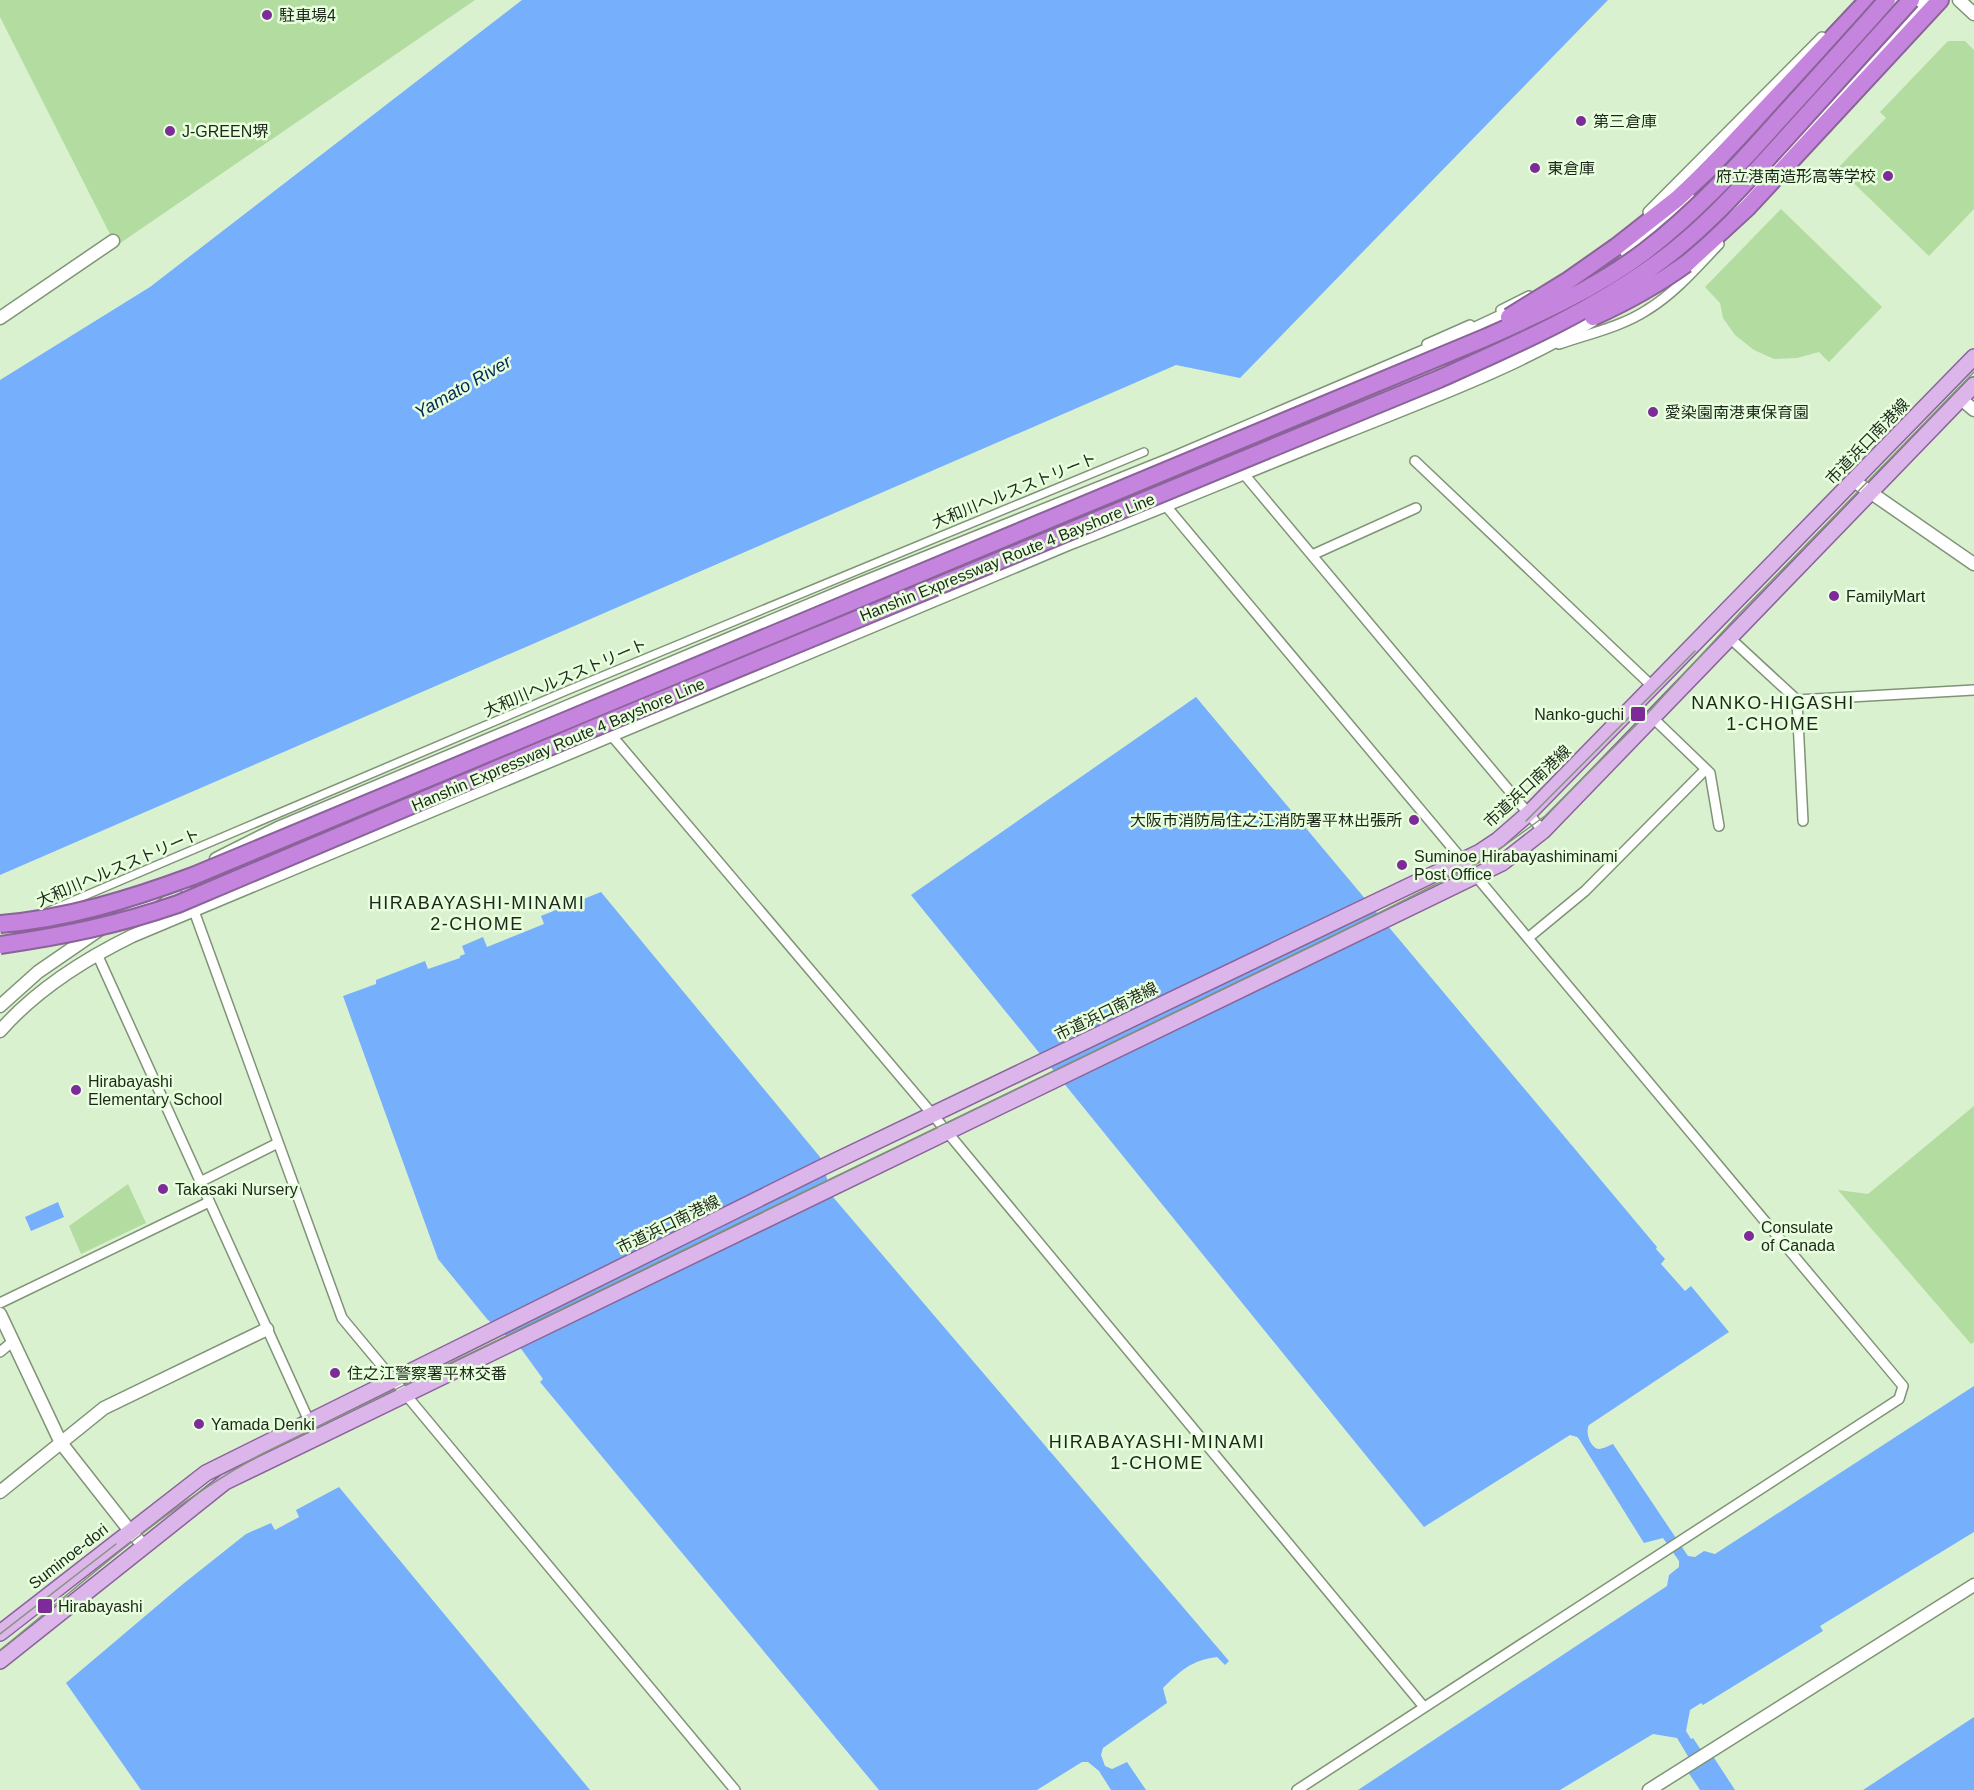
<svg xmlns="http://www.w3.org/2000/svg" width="1974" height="1790" font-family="Arial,'Noto Sans JP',sans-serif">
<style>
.green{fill:#b2dca0}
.water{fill:#76affc}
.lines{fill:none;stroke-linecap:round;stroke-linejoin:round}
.pedestrian-casing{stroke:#7f9476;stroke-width:10}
.minor-casing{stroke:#7f9476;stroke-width:12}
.tertiary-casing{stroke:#7f9476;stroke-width:15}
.primary-casing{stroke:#8a6399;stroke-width:18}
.motorway-casing{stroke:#8a6399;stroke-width:20}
.pedestrian{stroke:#fff;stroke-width:7}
.minor{stroke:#fff;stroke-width:9}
.tertiary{stroke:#fff;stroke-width:12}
.primary{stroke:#dcb5eb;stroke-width:15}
.motorway{stroke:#c584de;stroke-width:16}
.tram{stroke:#83947d;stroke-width:1.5}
.motorway-bridge-casing{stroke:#8a6399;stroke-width:20;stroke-linecap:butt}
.motorway-bridge{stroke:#c584de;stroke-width:16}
.poi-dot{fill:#7e2b9a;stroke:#e7ffdd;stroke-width:2}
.labels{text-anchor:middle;stroke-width:5;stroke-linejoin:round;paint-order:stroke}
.poi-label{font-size:16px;fill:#1d261a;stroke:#e7ffdd;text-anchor:start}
.street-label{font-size:16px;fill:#1d261a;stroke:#e7ffdd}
.water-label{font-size:18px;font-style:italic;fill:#012856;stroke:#e7ffdd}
.neighbourhood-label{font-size:18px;letter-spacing:1.5px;fill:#1d261a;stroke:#e7ffdd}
</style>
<rect width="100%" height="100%" fill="#daf1d0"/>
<path class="green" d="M0,0H475L116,246L0,17Z
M1948,41H1965L1974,50V209L1929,256L1838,168L1886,118L1880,112Z
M1781,209L1882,307L1829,362L1819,352L1797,358L1774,359L1754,350L1735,335L1723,318L1720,303L1705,287Z
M1974,1106V1342L1971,1344L1838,1190L1868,1194Z
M128,1184L146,1223L81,1254L69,1226Z"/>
<path class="water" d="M522,0H1608L1240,378L1176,365L0,875V380L150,287Z
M1196,697L1657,1247L1656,1249L1665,1259L1661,1264L1685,1291L1691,1286L1729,1332L1589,1425C1585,1432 1590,1448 1599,1449C1603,1449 1610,1445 1613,1444L1688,1556L1695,1557L1704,1551L1715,1554L1974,1386V1532L1820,1626L1823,1631L1703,1705L1701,1703L1690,1710L1686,1731L1691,1739L1693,1738L1701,1750L1707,1747L1735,1790H1700L1682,1763L1689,1758L1677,1738L1653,1734L1560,1790H1358L1667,1586L1669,1575L1679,1567V1561L1663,1538L1644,1543L1579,1439L1577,1437L1570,1435L1424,1527L911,895Z
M601,892L820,1157L833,1197L1229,1661L1225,1665L1217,1657C1192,1660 1180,1671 1163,1688L1167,1703L1103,1748L1101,1755L1105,1766L1112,1769L1127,1762L1146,1790H1111L1099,1771L1088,1762H1082L1037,1790H879L540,1382L543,1379L522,1350L487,1319L438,1259L343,996L376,984V980L425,961L428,969L460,958V956L465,954L462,946L483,937L487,947L544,924L541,916Z
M58,1202L64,1217L31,1231L25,1217Z
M339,1487L590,1790H141L66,1683L183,1584L246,1534L271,1523L275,1530L299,1517L296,1510Z
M1974,1717V1790H1863Z"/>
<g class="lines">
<g class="pedestrian-casing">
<path id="pedestrian" d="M49,911L566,691L1144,452"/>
</g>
<g class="minor-casing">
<path id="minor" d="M1648,212L1822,37
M1501,310L1529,296
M1427,344L1470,325
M1559,344C1588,334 1621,327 1647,310C1675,293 1697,267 1719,244
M1415,461L1653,687
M1164,470L1166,506L1903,1386L1899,1399L1297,1790
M1243,473L1543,831
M1312,555L1416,508
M1731,639L1797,700L1974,690
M1797,700L1803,821
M1654,719L1710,773L1719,826
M609,730L612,736L933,1115L1424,1707
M182,878L342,1318L735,1790
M1528,938L1585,891L1706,769
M97,954L309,1421
M200,1182L278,1143
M0,1303L209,1202
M0,1352L12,1342"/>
</g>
<g class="tertiary-casing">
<path id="tertiary" d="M1959,0L1974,14
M1719,224L1926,0
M1613,258L1631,246L1689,199
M0,318L113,241
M1961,399L1974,410
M1854,481L1974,564
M216,859L278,828L860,584L1169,460L1453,339L1515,310
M116,919L157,893
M0,1006L38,972L99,930
M0,1031C36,990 83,960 132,936L1068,544C1161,508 1253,469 1346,432C1433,397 1521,365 1601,315
M0,1314L61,1443L130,1531L144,1546
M0,1492L104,1408L267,1329
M1649,1790L1974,1585"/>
</g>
<g class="primary-casing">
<path id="primary" d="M0,1633L206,1473L825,1166L1480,852L1498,840L1529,813L1974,357
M0,1661L225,1482L1502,863L1543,831L1974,385"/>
</g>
<g class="motorway-casing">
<path id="motorway" d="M1616,247L1677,199L1707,171L1868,0
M1686,264L1747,208L1940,0"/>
</g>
<use href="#pedestrian" class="pedestrian"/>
<use href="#minor" class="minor"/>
<use href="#tertiary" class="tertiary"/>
<use href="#primary" class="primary"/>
<use href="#motorway" class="motorway"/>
<path class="tram" d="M1526,821L1695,651
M0,1634L116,1544
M0,1650C86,1581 166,1505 264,1453L1335,935L1486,859L1545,816L1645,716L1739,614L1974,372"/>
<g class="motorway-bridge-casing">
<path id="motorway-bridge" d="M1509,317L1569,280L1616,247
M1593,317C1626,302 1657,285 1686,264
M0,924C66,919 131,899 193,876L1487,337C1541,313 1596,288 1644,252C1694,214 1735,169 1777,122C1814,81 1851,41 1887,0
M0,945C63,936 117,925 178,904L601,725L1439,379C1515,345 1591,312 1659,262C1707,227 1746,182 1786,138C1828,92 1869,46 1911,0"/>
</g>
<use href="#motorway-bridge" class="motorway-bridge"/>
</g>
<g class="poi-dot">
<circle cx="267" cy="15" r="6"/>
<circle cx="1581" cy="121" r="6"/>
<circle cx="170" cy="131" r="6"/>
<circle cx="1535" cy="168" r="6"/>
<circle cx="1888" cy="176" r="6"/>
<circle cx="1653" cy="412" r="6"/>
<circle cx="1834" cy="596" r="6"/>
<rect x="1630" y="706" width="16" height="16" rx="3"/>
<circle cx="1414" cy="820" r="6"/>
<circle cx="1402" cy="865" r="6"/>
<circle cx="76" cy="1090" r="6"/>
<circle cx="163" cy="1189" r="6"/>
<circle cx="1749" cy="1236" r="6"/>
<circle cx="335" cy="1373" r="6"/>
<circle cx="199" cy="1424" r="6"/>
<rect x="37" y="1598" width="16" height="16" rx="3"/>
</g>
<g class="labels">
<g class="poi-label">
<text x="279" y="21">駐車場4</text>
<text x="1593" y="127">第三倉庫</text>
<text x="182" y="137">J-GREEN堺</text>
<text x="1547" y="174">東倉庫</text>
<text x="1876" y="182" text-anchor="end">府立港南造形高等学校</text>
<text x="1665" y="418">愛染園南港東保育園</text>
<text x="1846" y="602">FamilyMart</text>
<text x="1624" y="720" text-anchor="end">Nanko-guchi</text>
<text x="1402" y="826" text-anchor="end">大阪市消防局住之江消防署平林出張所</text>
<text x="1414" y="862">Suminoe Hirabayashiminami<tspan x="1414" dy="18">Post Office</tspan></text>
<text x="88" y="1087">Hirabayashi<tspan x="88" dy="18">Elementary School</tspan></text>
<text x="175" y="1195">Takasaki Nursery</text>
<text x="1761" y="1233">Consulate<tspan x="1761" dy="18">of Canada</tspan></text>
<text x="347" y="1379">住之江警察署平林交番</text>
<text x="211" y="1430">Yamada Denki</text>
<text x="58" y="1612">Hirabayashi</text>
</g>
<g class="street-label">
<text transform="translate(1867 441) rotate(-46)" y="6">市道浜口南港線</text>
<text transform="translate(1014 490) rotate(-22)" y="6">大和川ヘルスストリート</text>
<text transform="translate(1007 557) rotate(-22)" y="6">Hanshin Expressway Route 4 Bayshore Line</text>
<text transform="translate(565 677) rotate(-23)" y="6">大和川ヘルスストリート</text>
<text transform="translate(558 744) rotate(-23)" y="6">Hanshin Expressway Route 4 Bayshore Line</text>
<text transform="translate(1527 786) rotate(-43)" y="6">市道浜口南港線</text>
<text transform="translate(118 867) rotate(-23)" y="6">大和川ヘルスストリート</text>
<text transform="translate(1106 1011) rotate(-26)" y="6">市道浜口南港線</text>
<text transform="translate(668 1224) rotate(-26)" y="6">市道浜口南港線</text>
<text transform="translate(68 1556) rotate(-38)" y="6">Suminoe-dori</text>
</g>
<g class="water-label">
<text transform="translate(463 387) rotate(-30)" y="6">Yamato River</text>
</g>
<g class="neighbourhood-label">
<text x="1773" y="709">NANKO-HIGASHI<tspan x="1773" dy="21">1-CHOME</tspan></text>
<text x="477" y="909">HIRABAYASHI-MINAMI<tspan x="477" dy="21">2-CHOME</tspan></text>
<text x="1157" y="1448">HIRABAYASHI-MINAMI<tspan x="1157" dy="21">1-CHOME</tspan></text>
</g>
</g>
</svg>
